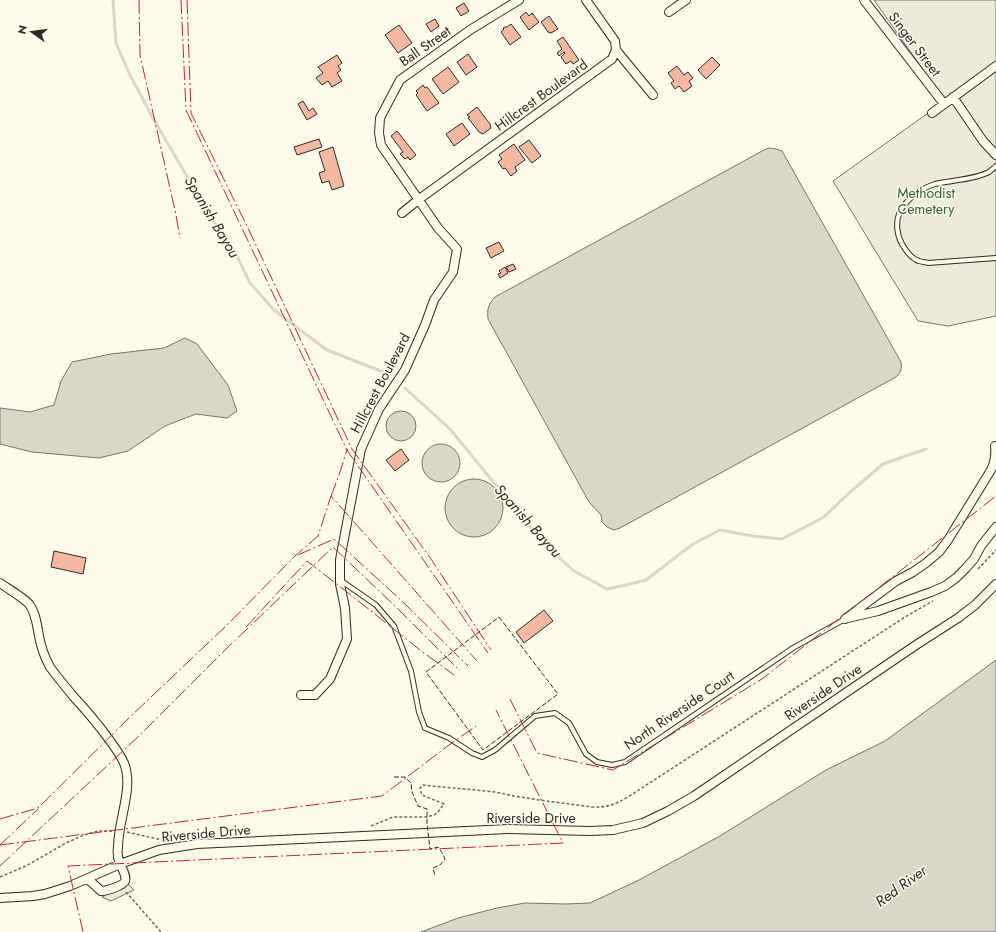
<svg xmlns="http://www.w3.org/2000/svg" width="996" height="932" font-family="Jost,sans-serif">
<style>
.green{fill:#ecebdb;stroke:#74746e}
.parking{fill:#eceadb;stroke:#74746e}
.water{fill:#d8d7c9;stroke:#74746e}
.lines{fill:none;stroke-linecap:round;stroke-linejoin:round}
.stream{stroke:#d8d7c9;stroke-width:3}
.building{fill:#f2b8a0;stroke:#2b2b2b}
.service-casing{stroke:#2b2b2b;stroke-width:6}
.minor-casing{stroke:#2b2b2b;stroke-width:10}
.path{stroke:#6a6964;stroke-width:1.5;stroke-dasharray:3 2;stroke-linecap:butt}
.service{stroke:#fdfbea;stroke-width:4}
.minor{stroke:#fdfbea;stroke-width:8}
.fence{stroke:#2b2b2b;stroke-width:1;stroke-dasharray:5 2;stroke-linecap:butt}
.power{stroke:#c62828;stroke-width:1;stroke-dasharray:14 3 2 3;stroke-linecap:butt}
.labels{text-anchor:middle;stroke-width:3;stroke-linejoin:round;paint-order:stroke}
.street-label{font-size:14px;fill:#2b2b2b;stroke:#fdfbea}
.park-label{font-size:14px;fill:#34623c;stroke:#fdfbea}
.water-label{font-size:15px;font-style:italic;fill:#2b2b2b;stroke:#fdfbea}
</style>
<rect width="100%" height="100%" fill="#fdfbea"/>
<path class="green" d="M874,0H996V316L948,326L918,321L833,181L945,101Z"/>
<path class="parking" d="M128,884L134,890L111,901L102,897Z"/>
<path class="water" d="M769,148L776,149L782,151L901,362C902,369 901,372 896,377L620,528L614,530L607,527L602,522L601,515L589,502L488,319C487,309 488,305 495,297L764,150Z
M185,338L197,344L228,385L237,411L227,418L196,414L165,426L128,451L99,458L32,452L0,444V408L30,412L54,405L61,381L72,362L111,354L164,348Z
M386 426a15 15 0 1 1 30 0a15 15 0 1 1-30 0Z
M422 463a19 19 0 1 1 38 0a19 19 0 1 1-38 0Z
M445 508a29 29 0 1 1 58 0a29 29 0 1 1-58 0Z
M996,660V932H421L458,918L497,908L525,903L566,904L590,903L639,880L720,836L826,770L885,741Z"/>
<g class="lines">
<path class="stream" d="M113,0L116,43L129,73L154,120L212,219L234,250L250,283L274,310L327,350L386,373
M405,388L450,429L545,545L574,571L607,589L626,585L646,580L693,544L720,530L753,536L782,539L824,517L849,493L883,464L926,449"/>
</g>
<path class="building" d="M464,3L469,11L461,16L456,8Z
M526,12L529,16L532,13L539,22L529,30L520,17Z
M549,16L558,29L551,33L548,32L541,22Z
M435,19L439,26L431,32L426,24Z
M511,24L521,37L510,45L501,32L504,29L503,28L505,27H507Z
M399,25L412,43L398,53L385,35Z
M563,37L579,60L573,64L571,61L566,64L561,57L565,53L564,52L559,56L557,53L562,49L557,41Z
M468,54L477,67L466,75L457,62Z
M337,55L342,63L338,66L341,70L337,73L342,81L332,87L328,81L322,85L316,78L323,73L318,67Z
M712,57L720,65L706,79L698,70Z
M677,66L684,75L688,72L693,78L689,81L692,86L684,92L679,86L675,89L671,83L674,81L668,73Z
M448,67L459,82L443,94L432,79Z
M423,85L425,88L427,87L439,103L427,111L416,95L418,93L416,91Z
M303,101L309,111L313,108L317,114L307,120L298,104Z
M477,107L490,124L491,128L483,134L479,132L468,118L470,117L467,115Z
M462,123L470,134L454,146L446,134Z
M397,131L416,155L410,160L408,157L405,159L400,154L403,152L391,136Z
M319,139L322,147L297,155L294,147Z
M529,140L541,156L532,163L519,147Z
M514,144L525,160L515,167L517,171L511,176L505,168L503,169L498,162L502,159L499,155Z
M333,147L344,186L332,190L329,181L322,183L319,173L325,171L319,152Z
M499,242L504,251L491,258L486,248Z
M513,264L516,269L509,272L506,267Z
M505,267L508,273L500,278L498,274L501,273L499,271Z
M401,449L409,460L395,471L386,460Z
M54,551L86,558L83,574L51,567Z
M544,610L553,621L524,643L516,632Z"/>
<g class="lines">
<g class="service-casing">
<path id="service" d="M996,166C994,168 991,170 989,172C974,180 951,180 935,184C922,188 906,199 900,212C895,222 897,235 902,244C906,251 912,259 919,261C922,262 926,262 928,263L996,258
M340,580L376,605L394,626L411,671L419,712L425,728L449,738L472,753L482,757L495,750L535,716L555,713L569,723L586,754L597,762L612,765L625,762L793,648L845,619"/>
</g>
<g class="minor-casing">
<path id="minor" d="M586,0L615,41L616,50L653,95
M864,0L944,104
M669,12L686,0
M953,97L983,141L996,155
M932,113L996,66
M402,213L418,200L612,59L616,50
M0,583C7,588 24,598 29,604C36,613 37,626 39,636C41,647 45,658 50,667C57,677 65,686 73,696C85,709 97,723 108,738C114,746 120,754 124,763C134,788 118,820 118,847C117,853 118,859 120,864C122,869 127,876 125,881C123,886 106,891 101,891L88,879
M848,618L878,611L931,592L945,586L956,578L966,568L974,559L981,546L996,527
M845,619L896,581L913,572L926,563L939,552L948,540L991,470C995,462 996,455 995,446
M301,695H315L330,679L347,639L345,608L340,584V560L361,449L379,409L405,370L425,325L434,300L453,272L457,249L438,228L381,145L379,133L380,118L400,80L470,30L519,0
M0,898L33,896L45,894L70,886L120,864L159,850L197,844L508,829L590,831L613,830L643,823L668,811L694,796L916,645L958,618L975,605L996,584"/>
</g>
<path class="path" d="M978,569L996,550
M371,826L393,817H426L434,815L438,812L444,804L422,795L421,792L420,788L423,785L495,792L514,796L539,800L592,807C607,808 615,804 628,797L905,617L933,601
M127,832L162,840
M0,877L26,866L66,843L84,835L98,831H112
M126,892L161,932"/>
<use href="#service" class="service"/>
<use href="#minor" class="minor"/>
<path class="fence" d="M499,617L558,694L483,750L426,672Z
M394,777H405L411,783L412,792L418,806L427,809V823L430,849L438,847L443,854L445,859L440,865L433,868L435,876"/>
<path class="power" d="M139,0L140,55L176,215L180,238
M181,0L186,110L347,450L488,653
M187,0L191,113L247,226L352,449L431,559L491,650
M331,496L338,478L347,450L348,449
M298,555L334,539L403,602L468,666
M246,627L307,561L361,603L420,650L454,675
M510,699L537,753L613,770L762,679L996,496
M0,819L38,808L131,716L226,626L295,556L318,536L331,496L477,661
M0,845L38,809
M0,845L382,796L449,745L476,726
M0,866L140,735L226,649L333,547L396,607L460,671
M83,932L68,866L563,843L496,710"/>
</g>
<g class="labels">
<g class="street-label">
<text transform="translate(915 44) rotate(53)" y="5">Singer Street</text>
<text transform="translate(425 46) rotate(-35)" y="5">Ball Street</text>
<text transform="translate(541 95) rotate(-36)" y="5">Hillcrest Boulevard</text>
<text transform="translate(380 383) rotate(-62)" y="5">Hillcrest Boulevard</text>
<text transform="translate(823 692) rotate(-34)" y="5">Riverside Drive</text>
<text transform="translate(679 710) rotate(-34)" y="5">North Riverside Court</text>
<text x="531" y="823">Riverside Drive</text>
<text transform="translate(206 833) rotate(-5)" y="5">Riverside Drive</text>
</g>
<g class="park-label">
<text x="926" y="198">Methodist<tspan x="926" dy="16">Cemetery</tspan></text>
</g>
<g class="water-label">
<text transform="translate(212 217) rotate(59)" y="5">Spanish Bayou</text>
<text transform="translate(528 521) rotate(48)" y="5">Spanish Bayou</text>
<text transform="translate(901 886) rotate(-36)" y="5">Red River</text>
</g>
</g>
<g transform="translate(32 32) rotate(284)" stroke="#fdfbea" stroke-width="3" paint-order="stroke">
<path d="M0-3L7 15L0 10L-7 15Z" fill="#2b2b2b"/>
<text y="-6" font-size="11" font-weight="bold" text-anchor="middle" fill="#2b2b2b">N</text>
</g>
</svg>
